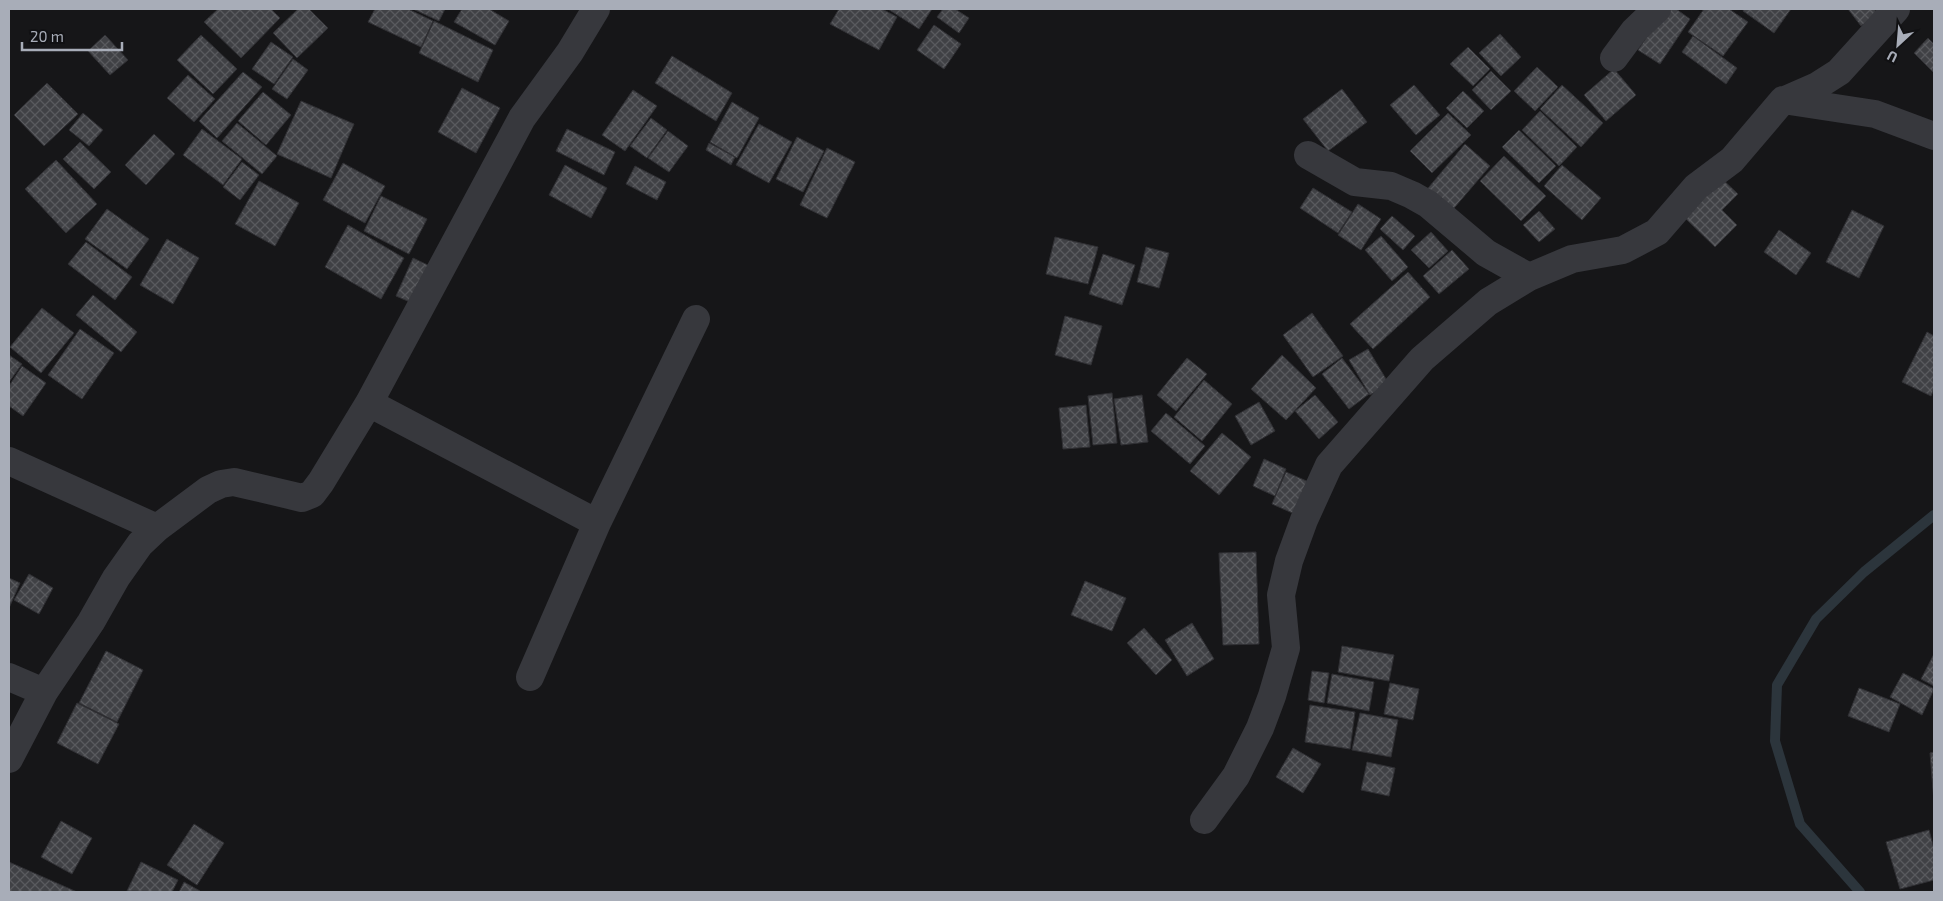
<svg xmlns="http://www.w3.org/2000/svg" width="1943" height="901" font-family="'Exo 2',sans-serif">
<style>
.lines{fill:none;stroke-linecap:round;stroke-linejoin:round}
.stream{stroke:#2c353c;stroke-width:10}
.building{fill:url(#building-cross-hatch);stroke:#303034}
.minor{stroke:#37383d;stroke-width:28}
</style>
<defs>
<pattern id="building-cross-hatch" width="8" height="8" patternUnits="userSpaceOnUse" patternTransform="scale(1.25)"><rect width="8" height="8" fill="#404145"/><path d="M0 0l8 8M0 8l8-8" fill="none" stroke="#595a5e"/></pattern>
</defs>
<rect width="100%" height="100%" fill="#161618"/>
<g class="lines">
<path class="stream" d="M1860,892L1800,824L1775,741L1777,685L1816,619L1864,572L1934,515"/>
</g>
<path class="building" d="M218,9H271L280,18L241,58L204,22Z
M298,9H309L328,28L297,58L273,33Z
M375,9H408L433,21L421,47L368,22Z
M413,9H445L439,21Z
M462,9H489L509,21L495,45L454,22Z
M839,9H882L897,17L879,50L830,24Z
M888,9H932L919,29Z
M943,9H955L969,18L959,33L937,17Z
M1665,9H1676L1690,19L1660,64L1638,50Z
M1704,9H1729L1748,22L1723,56L1688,32Z
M1744,9H1791L1774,33L1743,11Z
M1848,9H1874L1878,14L1861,26Z
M434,21L493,50L478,82L419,53Z
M934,25L961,44L944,69L917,50Z
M1500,34L1521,57L1501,76L1479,53Z
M105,35L128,60L110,75L88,51Z
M201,35L237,69L213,94L177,60Z
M1693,36L1737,68L1726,84L1682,52Z
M1928,38L1934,44V73L1914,53Z
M271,42L293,57L274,84L252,69Z
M1468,47L1490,69L1473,86L1450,64Z
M672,56L732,93L716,121L655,83Z
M293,59L308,70L287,99L272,89Z
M1537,67L1558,87L1535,111L1514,91Z
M1614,69L1636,95L1606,121L1584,95Z
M1491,71L1511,91L1491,110L1472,90Z
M243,72L262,87L217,138L199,121Z
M188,75L215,99L194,122L167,98Z
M47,83L78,114L44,146L14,115Z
M1414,85L1440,115L1416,135L1390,105Z
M1562,85L1603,123L1581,147L1540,109Z
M462,88L500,108L476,153L438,132Z
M1342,89L1367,122L1328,151L1303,119Z
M633,90L657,106L625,151L602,135Z
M1463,91L1484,111L1467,128L1446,108Z
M263,92L291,115L266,145L238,121Z
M301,101L354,124L331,178L277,154Z
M732,102L759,118L737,158L710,142Z
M1540,111L1577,147L1559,166L1522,130Z
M83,113L103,130L89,146L69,130Z
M1448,113L1471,135L1432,173L1410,151Z
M651,118L667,130L647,158L630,146Z
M237,123L277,156L262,174L222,141Z
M759,124L792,142L769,183L736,165Z
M202,129L242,159L223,185L183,155Z
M567,129L615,152L604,175L556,151Z
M1519,130L1556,166L1539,183L1502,147Z
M668,131L688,146L669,172L648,158Z
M154,134L175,154L146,185L125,165Z
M797,137L824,151L803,192L776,179Z
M80,142L111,172L94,189L63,159Z
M709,143L735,157L731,165L706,150Z
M1465,144L1490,166L1449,214L1424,193Z
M827,148L855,162L827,218L800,205Z
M1504,156L1546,196L1521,221L1480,181Z
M56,160L97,204L66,233L25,189Z
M242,162L259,175L240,200L223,187Z
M343,163L385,186L365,223L323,200Z
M565,165L607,188L591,218L549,195Z
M1562,165L1601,198L1582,220L1544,186Z
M635,166L666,182L657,200L626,184Z
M1720,177L1738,194L1722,210L1737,225L1715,247L1682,215Z
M259,181L299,203L275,246L235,224Z
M1313,188L1352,212L1338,233L1300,208Z
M381,196L427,219L409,254L364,231Z
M1358,204L1381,219L1361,250L1338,235Z
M107,209L149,239L127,269L85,239Z
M1852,210L1884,226L1859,278L1826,262Z
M1539,211L1555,229L1539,242L1523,225Z
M1392,216L1415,236L1403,250L1380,229Z
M348,225L404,258L381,299L325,267Z
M1779,230L1811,253L1796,275L1764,252Z
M1431,232L1448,251L1429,268L1411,250Z
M1381,236L1408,267L1392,281L1365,250Z
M1055,237L1098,247L1088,284L1046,274Z
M167,239L199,258L173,304L140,285Z
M86,242L132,277L115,300L68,264Z
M1146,247L1169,253L1159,288L1137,282Z
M1452,250L1469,269L1439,294L1423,276Z
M1103,254L1135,265L1122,305L1089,294Z
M413,258L434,268L417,305L396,296Z
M1408,272L1430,297L1373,349L1350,324Z
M93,295L137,332L121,352L76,315Z
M42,308L74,333L41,373L10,347Z
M1312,313L1343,356L1313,377L1283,335Z
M1065,316L1102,326L1091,365L1055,355Z
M80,329L114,353L82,399L48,375Z
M1927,332L1934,336V389L1931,396L1902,382Z
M1368,349L1389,384L1370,395L1349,360Z
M9,355L22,364L9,382Z
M1282,355L1316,388L1286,420L1251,389Z
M1187,358L1207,374L1176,411L1157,395Z
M1342,358L1369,394L1349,409L1322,374Z
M22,366L46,383L23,416L9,406V386Z
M1204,380L1232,404L1202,441L1174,417Z
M1112,393L1117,443L1093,445L1088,396Z
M1142,395L1148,442L1121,445L1114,399Z
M1315,395L1338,422L1319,439L1295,411Z
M1259,402L1275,431L1251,445L1235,416Z
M1086,405L1090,447L1063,449L1059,408Z
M1166,413L1205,446L1190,464L1151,431Z
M1222,433L1251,457L1219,495L1190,471Z
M1264,459L1286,469L1275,496L1253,486Z
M1286,472L1311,483L1297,515L1272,504Z
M1256,552L1259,644L1223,645L1219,553Z
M29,574L53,588L39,614L14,600Z
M9,578L20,583L9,608Z
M1085,581L1126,598L1112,631L1071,615Z
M1192,623L1214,659L1187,676L1165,640Z
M1144,628L1172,660L1156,675L1127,643Z
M1342,646L1394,655L1389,681L1338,672Z
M106,651L143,670L117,722L79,703Z
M1934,654V686L1921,679Z
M1312,671L1329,673L1324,703L1308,700Z
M1903,673L1934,689L1922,715L1890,697Z
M1332,674L1374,682L1369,711L1327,703Z
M1390,683L1419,689L1413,720L1384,714Z
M1859,688L1900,704L1889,732L1848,716Z
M77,703L119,724L98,764L57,743Z
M1310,705L1355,712L1350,749L1305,742Z
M1360,713L1398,720L1391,757L1352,750Z
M1293,748L1321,764L1303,793L1276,777Z
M1934,752V802L1930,753Z
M1367,762L1395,768L1389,796L1361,790Z
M61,821L92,838L72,874L41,857Z
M194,824L224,843L197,885L167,865Z
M1929,830L1934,849V880L1900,889L1886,842Z
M9,862L77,892H9Z
M141,862L178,880L172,892L127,891Z
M184,882L200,891L199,892H179Z"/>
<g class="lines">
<path class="minor" d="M1614,58L1634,31L1657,9
M1785,100L1817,86L1839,72L1896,9
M1308,155L1355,182L1391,186L1412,195L1428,204L1486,253L1529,277
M369,403L597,523
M9,461L157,528
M9,677L44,692
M530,677L597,523L696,319
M9,759L44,692L91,622L116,578L140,544L157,528L208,490L221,484L234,482L302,498L312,494L321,482L369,403L522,118L570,52L596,9
M1204,820L1236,776L1260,728L1272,696L1286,648L1281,595L1289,561L1304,520L1329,465L1422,359L1488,302L1529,277L1572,259L1623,250L1657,232L1696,187L1732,160L1783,100L1875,114L1934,136"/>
</g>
<rect width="1943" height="901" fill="none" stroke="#a8adb8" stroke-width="20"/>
<g transform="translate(1898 45) rotate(206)" stroke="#111113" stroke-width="4" paint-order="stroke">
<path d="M0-4L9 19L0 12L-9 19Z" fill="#a8adb8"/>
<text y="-8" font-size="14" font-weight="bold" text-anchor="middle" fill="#a8adb8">U</text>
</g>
<path d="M22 42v8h100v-8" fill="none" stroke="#a8adb8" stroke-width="2.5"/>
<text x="30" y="42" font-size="15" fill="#a8adb8" stroke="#111113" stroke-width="4" paint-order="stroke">20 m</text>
</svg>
